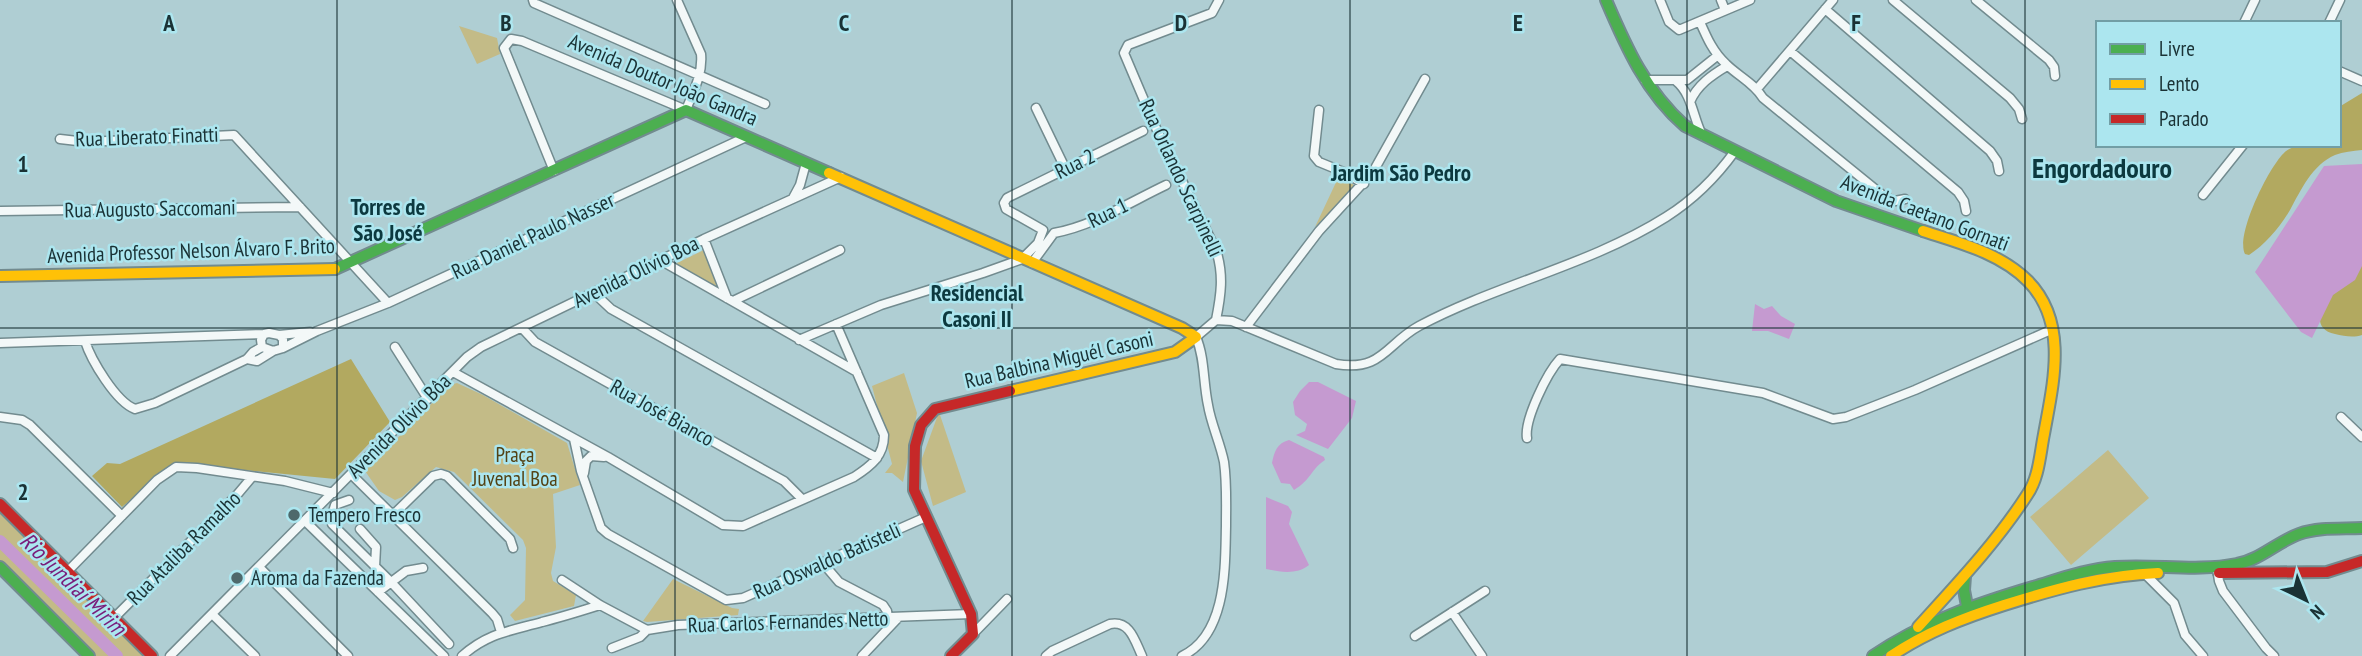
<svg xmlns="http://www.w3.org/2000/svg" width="2362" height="656" font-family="'PT Sans Narrow',sans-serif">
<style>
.green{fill:#c3bb87}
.forest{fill:#b2a960}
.water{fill:#c59ad0}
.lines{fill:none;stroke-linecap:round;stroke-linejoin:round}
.river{stroke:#c59ad0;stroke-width:12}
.street-casing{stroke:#728b8f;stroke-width:11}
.fast-casing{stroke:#728b8f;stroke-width:14}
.slow-casing{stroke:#728b8f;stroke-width:14}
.jam-casing{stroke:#728b8f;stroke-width:14}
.street{stroke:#f3f8f8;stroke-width:8}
.fast{stroke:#4caf50;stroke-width:10}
.slow{stroke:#ffc107;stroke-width:10}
.jam{stroke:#c62828;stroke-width:10}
.grid{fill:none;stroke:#1a3235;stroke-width:2;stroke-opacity:0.55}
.poi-dot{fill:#4e696c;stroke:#ace6ef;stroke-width:2.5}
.labels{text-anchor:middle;stroke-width:5;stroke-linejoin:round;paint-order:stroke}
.street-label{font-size:21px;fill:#1a3235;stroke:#ace6ef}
.park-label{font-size:21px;fill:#534214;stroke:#ace6ef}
.poi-label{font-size:21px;fill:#1a3235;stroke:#ace6ef;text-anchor:start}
.neighbourhood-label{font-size:23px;font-weight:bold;fill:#0c393f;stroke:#ace6ef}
.water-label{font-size:23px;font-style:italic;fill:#791e7b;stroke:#ace6ef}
.district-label{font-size:28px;font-weight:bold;fill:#0c393f;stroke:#ace6ef}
.grid-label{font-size:23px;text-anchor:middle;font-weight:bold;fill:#1a3235;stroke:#ace6ef;stroke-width:5;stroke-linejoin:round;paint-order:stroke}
</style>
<rect width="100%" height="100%" fill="#afced3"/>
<path class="green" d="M459,26L497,38L500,54L477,64Z
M1339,176L1354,185L1352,191L1315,227Z
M704,250L719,291L675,264Z
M904,373L917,413L903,482L892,473H885L892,464L872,386Z
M457,383L483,395L567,443L580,485L553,494L556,547L551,573L553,581L576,595L574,606L515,621L510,615L525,600L526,548L523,540L454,472L436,467L402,497L395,500L379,491L365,471L450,385Z
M939,412L966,492L933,506L921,461Z
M2108,450L2149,498L2071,565L2030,517Z
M0,508L149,656H91L0,567Z
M673,579L732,608L739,609L738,615L647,622L643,621Z"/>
<path class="forest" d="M2362,93V150C2353,151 2343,152 2335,155C2312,165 2301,190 2290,210C2280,227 2265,245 2249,255L2245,254C2235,235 2270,164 2286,151C2299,141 2324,145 2339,145V107Z
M2362,247V335C2353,338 2344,336 2335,334C2293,325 2350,264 2362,247Z
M351,359L390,422L335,479L174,463L122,507L92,476L107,463L120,464Z"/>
<path class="water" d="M2362,164V266L2355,280L2333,295L2312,338L2301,332L2255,272L2324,166Z
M1755,304L1764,309L1772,306L1781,316L1795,324L1789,339L1768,331H1752Z
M1309,382H1318L1356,401L1352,418L1328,449L1296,435L1305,431L1307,424L1295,415L1293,402L1300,391Z
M1289,440L1324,457L1325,460C1311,469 1311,480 1294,490L1290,484L1281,483L1272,463C1274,452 1277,443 1289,440Z
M1266,497L1288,506L1292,512L1289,524L1309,565C1297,575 1280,572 1266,569Z"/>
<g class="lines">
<path class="river" d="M0,541L117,656"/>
<g class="street-casing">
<path id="street" d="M533,0L534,3L765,104
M1660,0L1669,22L1679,30L1750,0
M1721,0L1725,10
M1893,0L2010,98L2019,109L2022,119
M1976,0L2049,60L2054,67L2055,76
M1825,9L1990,151L1997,161L1999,171
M1700,22C1707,38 1713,52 1726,64C1738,76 1754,83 1763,98L1885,197L1895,201L1905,199
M2244,23L2255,0
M2329,23L2340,0
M1790,51L1958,192L1964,201L1966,211
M2339,71L2362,81
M1645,80H1687L1717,56
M1676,81C1692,94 1693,117 1702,135
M1757,89L1833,0
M1690,102C1697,85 1712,75 1727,66
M1036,108L1065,168
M1319,110L1314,156L1319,162L1346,173L1364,184
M60,139L86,142L234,135L388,303
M554,171L504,48L511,39L522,41L686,110C693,92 703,74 701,54L677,0
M2203,195L2243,145
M793,198L800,185L806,163
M0,211L300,207
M704,239L727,298
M660,260L857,372
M1032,263L1054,233C1093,226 1130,202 1166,185
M594,293L611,309L877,458
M733,301L840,250
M1216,320L1232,321L1336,364C1382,372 1386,344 1419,326C1498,284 1590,265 1666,217C1693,200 1717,176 1735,151
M1246,327L1319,231L1373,172L1425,79
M522,328L535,342L784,481L802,499
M269,333L279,335L283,339V348L273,351L262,347L261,340L264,334Z
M279,335L310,332
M799,340L881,305L983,273L1022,259L1038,243L1043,230L1006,209L1004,203L1007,198L1143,131
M85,341C91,360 116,402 135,409L155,403L247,359L253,352L262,347
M0,343L264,334
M395,347L428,399
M283,348L317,331L388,303L746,137
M247,359L257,361L273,351
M453,372L608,457L723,525L743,526L854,477C871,466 884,456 884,435L836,324
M0,417L22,420L30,425L122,516
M2341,417L2362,437
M1527,438C1524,420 1547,373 1560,359L1763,393L1833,419L1846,417L1915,390L2053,329
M574,439L581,471L601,528L608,534L726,600L743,598L926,517
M584,473L586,461L591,456L604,457
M352,475L492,613L497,619L501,632
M349,500L335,505L331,519L332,524L390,581L449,644
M393,515L433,476L441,474L447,476L510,539L513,548
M305,521L444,656
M360,529L376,547L375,567
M822,562L839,582L883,605L887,611L888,618
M259,567L348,656
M2217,568L2219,581L2223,591L2266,648L2274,656
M68,571L157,480L176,467L197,468L285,481L333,493
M2144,573L2174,603L2185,635L2203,656
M562,580L600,605L647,630
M378,592L406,571L423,568
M1452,612L1482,656
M212,614L255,656
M114,618L236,496L252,477
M973,634L1007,599
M1415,636L1485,591
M612,648L640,637L647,630L678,625L971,614
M170,656L467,357L481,347L704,239L841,177
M462,656C488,633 510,631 542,622C562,617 581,611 600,605
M862,656L898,618
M1046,656L1052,651L1110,624C1130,620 1135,641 1142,656
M1182,656C1227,635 1225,567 1226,526C1226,504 1227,483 1224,462C1220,442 1211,424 1208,405C1203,382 1205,358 1196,337L1216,320C1221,295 1224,275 1216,250L1155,126L1124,53L1128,45L1212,13L1219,0"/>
</g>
<g class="fast-casing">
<path id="fast" d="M1606,0C1626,47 1646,92 1685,126L1836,201L1923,231
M335,269L686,110L829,173
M0,567L89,656
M1965,576L1964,590L1967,606
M1873,656C1923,622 1976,604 2033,587C2060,579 2087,569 2115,567C2156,564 2197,572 2237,564C2260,560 2277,542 2299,534C2319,527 2341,529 2362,528"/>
</g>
<g class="slow-casing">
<path id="slow" d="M829,173L1182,328L1196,337L1175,352L1010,391
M0,276L335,269
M1918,627C1956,585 1996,543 2027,495C2039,478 2040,454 2044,434C2053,384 2069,323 2028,281C2000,253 1960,243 1923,231
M1891,656C1927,632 1963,618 2004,605C2055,589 2104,575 2158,573"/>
</g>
<g class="jam-casing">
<path id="jam" d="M0,504L152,656
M2219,573L2327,572L2362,561
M951,656L973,634L971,614L914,490L915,446L921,425L935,409L1010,391"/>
</g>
<use href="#street" class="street"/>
<use href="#fast" class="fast"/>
<use href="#slow" class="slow"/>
<use href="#jam" class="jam"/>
</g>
<path class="grid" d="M337,0V656M675,0V656M1012,0V656M1350,0V656M1687,0V656M2025,0V656M0,328H2362"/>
<g class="poi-dot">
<circle cx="294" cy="515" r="7"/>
<circle cx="237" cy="578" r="7"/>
</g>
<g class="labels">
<g class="street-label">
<text transform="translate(663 80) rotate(23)" y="7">Avenida Doutor João Gandra</text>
<text transform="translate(147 137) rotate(-2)" y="7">Rua Liberato Finatti</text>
<text transform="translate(1075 164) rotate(-26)" y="7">Rua 2</text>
<text transform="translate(1181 178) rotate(65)" y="7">Rua Orlando Scarpinelli</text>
<text transform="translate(150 209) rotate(-1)" y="7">Rua Augusto Saccomani</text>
<text transform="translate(1108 213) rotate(-26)" y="7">Rua 1</text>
<text transform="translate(1925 213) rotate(21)" y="7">Avenida Caetano Gornati</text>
<text transform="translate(533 236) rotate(-25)" y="7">Rua Daniel Paulo Nasser</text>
<text transform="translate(191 251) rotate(-2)" y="7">Avenida Professor Nelson Álvaro F. Brito</text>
<text transform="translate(636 272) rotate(-26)" y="7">Avenida Olívio Boa</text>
<text transform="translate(1059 360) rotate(-13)" y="7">Rua Balbina Miguél Casoni</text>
<text transform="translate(662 413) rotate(29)" y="7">Rua José Bianco</text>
<text transform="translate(399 426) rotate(-45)" y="7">Avenida Olívio Bôa</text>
<text transform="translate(184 548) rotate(-45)" y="7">Rua Ataliba Ramalho</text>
<text transform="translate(827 561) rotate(-24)" y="7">Rua Oswaldo Batisteli</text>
<text transform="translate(788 622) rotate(-2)" y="7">Rua Carlos Fernandes Netto</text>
</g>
<g class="park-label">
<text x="515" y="462">Praça<tspan x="515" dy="24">Juvenal Boa</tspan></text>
</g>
<g class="poi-label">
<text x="308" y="522">Tempero Fresco</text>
<text x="251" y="585">Aroma da Fazenda</text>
</g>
<g class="neighbourhood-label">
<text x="1401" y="181">Jardim São Pedro</text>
<text x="388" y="215">Torres de<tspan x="388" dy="26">São José</tspan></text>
<text x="977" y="301">Residencial<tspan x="977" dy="26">Casoni II</tspan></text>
</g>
<g class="water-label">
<text transform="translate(73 584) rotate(44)" y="8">Rio Jundiaí Mirim</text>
</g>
<g class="district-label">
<text x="2102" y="178">Engordadouro</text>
</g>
</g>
<g class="grid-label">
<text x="169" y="31">A</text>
<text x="506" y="31">B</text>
<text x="844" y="31">C</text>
<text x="1181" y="31">D</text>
<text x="1518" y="31">E</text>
<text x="1856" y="31">F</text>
<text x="23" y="172">1</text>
<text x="23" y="500">2</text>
</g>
<rect x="2096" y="21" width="245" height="126" fill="#ace6ef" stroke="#729ea5" stroke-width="2"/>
<rect x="2110" y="44" width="35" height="10" fill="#4caf50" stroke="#729ea5" stroke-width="2"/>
<text x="2159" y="56" font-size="21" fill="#1a3235">Livre</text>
<rect x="2110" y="79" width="35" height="10" fill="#ffc107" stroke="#729ea5" stroke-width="2"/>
<text x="2159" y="91" font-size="21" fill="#1a3235">Lento</text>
<rect x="2110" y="114" width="35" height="10" fill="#c62828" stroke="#729ea5" stroke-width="2"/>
<text x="2159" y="126" font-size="21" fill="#1a3235">Parado</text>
<g transform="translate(2306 600) rotate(137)" stroke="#ace6ef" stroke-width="5" paint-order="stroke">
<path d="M0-5L12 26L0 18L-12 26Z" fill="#1a3235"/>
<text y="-10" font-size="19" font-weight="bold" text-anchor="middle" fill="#1a3235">N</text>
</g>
</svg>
